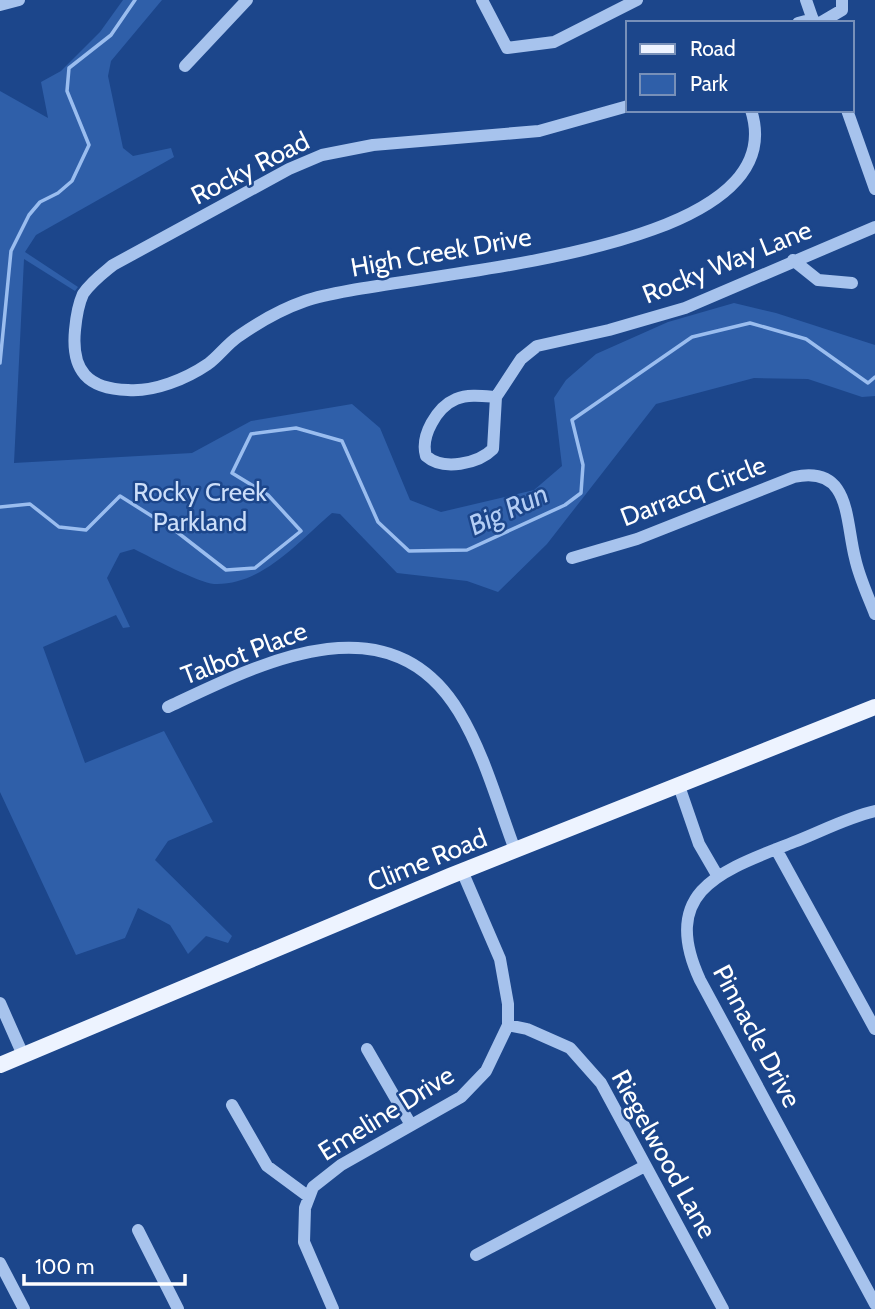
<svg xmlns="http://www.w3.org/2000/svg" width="875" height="1309" font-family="Cabin,sans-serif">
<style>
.green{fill:#2f5fa9}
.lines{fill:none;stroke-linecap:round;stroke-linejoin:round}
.stream{stroke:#9abdef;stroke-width:3.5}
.minor{stroke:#a7c3ed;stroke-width:12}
.major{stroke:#edf3ff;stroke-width:16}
.labels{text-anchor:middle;stroke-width:5;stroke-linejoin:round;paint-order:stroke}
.street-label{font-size:26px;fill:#fff;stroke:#1c468b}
.park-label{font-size:26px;fill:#ccdef9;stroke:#1c468b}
.water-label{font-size:28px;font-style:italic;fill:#b3cdf4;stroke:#1c468b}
</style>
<rect width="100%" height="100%" fill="#1c468b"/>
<path class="green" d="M123,0H162L111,61L108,76L123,148L133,156L171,148L174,157L36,235L25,252L78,287L75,291L24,259L14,463L192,453L251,421L352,404L380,428L410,500L441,512L534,490L562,466L554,398L566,380L596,354L668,322L734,303L776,313L875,345V396L862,397L808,379L754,378L656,404L547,544L498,592L467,581L397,573L340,514L332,513C299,541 262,586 214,584C199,583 150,557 134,549L120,553L107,578L130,627L123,628L116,615L43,647L85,763L164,731L213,822L168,841L155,860L232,936L228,943L206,936L188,954L170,925L138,908L125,938L76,955L0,792V91L48,118L41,82L61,71L100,32Z"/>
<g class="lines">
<path class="stream" d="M0,363L11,251L29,215L40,202L58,193L72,181L89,145L67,91L69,68L111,35L135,0
M0,507L30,504L59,527L86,530L120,496L177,532L226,570L255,568L301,531L268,495L232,473L251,434L296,428L342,441L378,522L409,551L467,550L565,505L581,493L583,465L572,420L692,337L750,323L806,339L868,383L875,377"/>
<path class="minor" d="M482,0L507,48L554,42L637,0
M806,0L814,23
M0,5L19,0
M798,23L813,19
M820,23L842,10V0
M185,66L247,0
M628,106L539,131L373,145L322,155L289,169L113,265C102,274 91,282 83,294C78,305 76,319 75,330C71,371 88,389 128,390C154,392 186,379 208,364C219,356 227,344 239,336C259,322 282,309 305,301C389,271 800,262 751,110
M847,110L875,189
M793,260L818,280L852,283
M496,397C483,396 468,394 456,399C437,407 420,436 426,456C443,471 478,464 493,449L496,397L521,359L537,346L609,330L685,308L875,227
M572,558L637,539L794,477C851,465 845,519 855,558C859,577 868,596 875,614
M168,707C259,664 389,596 459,712C484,753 498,805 515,850
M679,786L699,844L717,875
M875,811C848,817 820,832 794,842C724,870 658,889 700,980L875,1304
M776,849L875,1029
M0,1003L23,1055
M508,1025L527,1029L570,1048L601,1083L723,1309
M367,1049L411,1125
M232,1105L267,1166L309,1197
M138,1230L178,1309
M476,1255L645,1166
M0,1263L24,1309
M333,1309L304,1242L305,1208L313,1187L341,1165L461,1097L486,1071L508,1025V1004L500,959L462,871"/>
<path class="major" d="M0,1065L450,876L875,707"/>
</g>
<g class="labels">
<g class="street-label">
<text transform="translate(250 168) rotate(-27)" y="9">Rocky Road</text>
<text transform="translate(441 252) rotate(-10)" y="9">High Creek Drive</text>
<text transform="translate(727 262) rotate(-22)" y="9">Rocky Way Lane</text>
<text transform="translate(693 491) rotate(-21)" y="9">Darracq Circle</text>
<text transform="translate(244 653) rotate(-21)" y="9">Talbot Place</text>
<text transform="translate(427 860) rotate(-22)" y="9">Clime Road</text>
<text transform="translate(757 1036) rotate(62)" y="9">Pinnacle Drive</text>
<text transform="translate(386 1113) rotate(-32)" y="9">Emeline Drive</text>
<text transform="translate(664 1154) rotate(61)" y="9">Riegelwood Lane</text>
</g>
<g class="park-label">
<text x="200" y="501">Rocky Creek<tspan x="200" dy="30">Parkland</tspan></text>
</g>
<g class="water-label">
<text transform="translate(508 509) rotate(-25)" y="10">Big Run</text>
</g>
</g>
<rect x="626" y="21" width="228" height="91" fill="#1c468b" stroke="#7790b9" stroke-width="2"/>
<rect x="640" y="44" width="35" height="10" fill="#edf3ff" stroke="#7790b9" stroke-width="2"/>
<text x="690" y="56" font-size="21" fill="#ffffff">Road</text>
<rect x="640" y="74" width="35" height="21" fill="#2f5fa9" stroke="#7790b9" stroke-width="2"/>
<text x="690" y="91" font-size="21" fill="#ffffff">Park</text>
<path d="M24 1274v10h161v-10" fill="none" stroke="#ffffff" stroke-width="3.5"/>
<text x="35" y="1274" font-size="21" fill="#ffffff" stroke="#1c468b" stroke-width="5" paint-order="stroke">100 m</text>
</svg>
